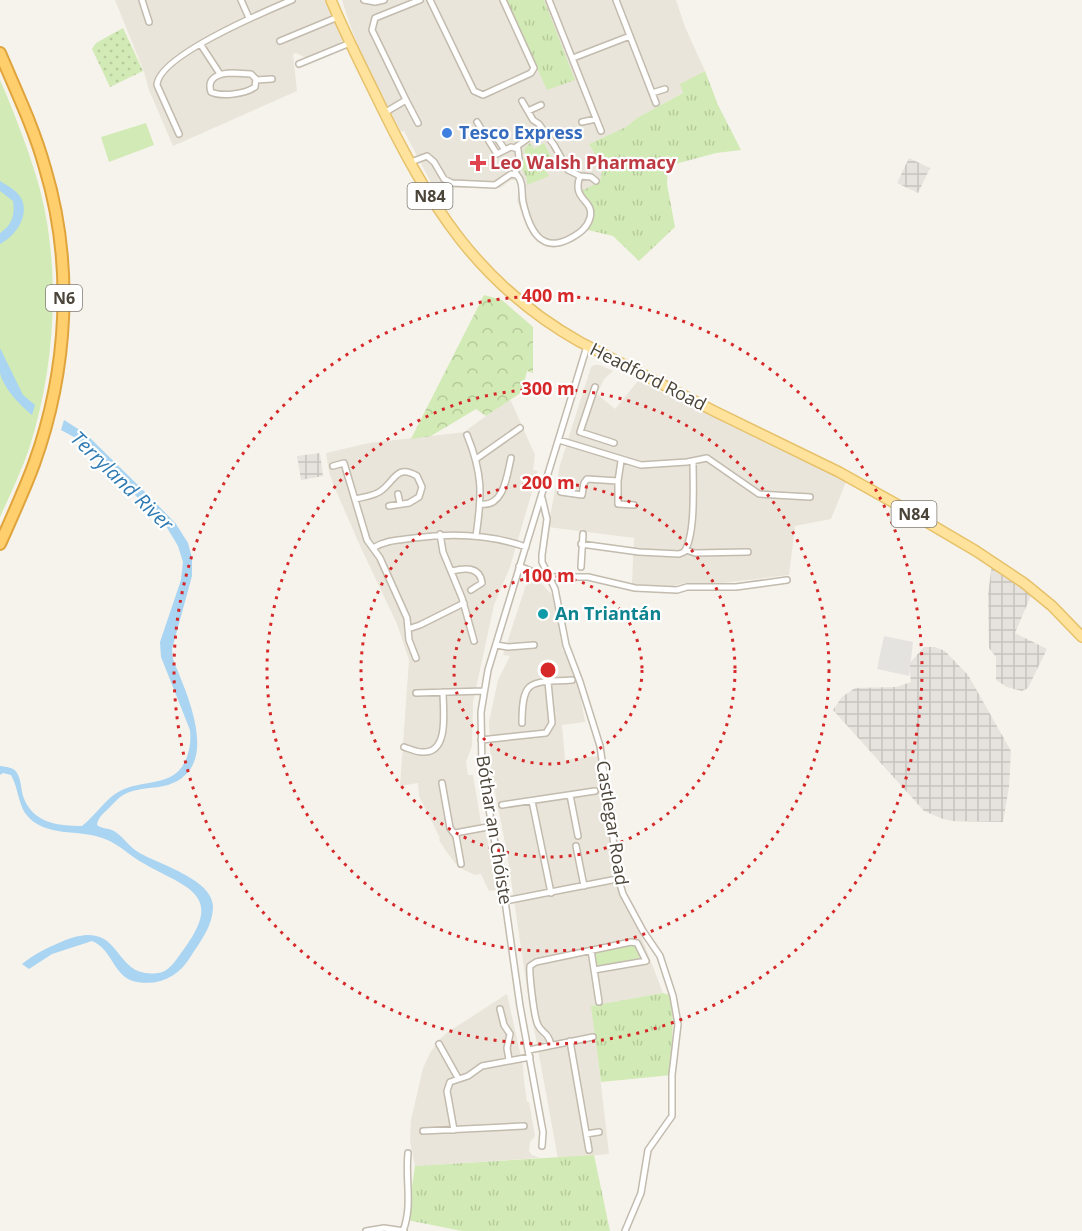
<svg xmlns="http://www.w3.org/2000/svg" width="1082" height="1231" font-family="'Open Sans',sans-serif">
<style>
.residential{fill:#eae5da}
.industrial{fill:url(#industrial-grid)}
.grass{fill:url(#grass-tufts)}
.forest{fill:url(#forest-crowns)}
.park{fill:#d2eab5}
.garden{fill:url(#garden-dots)}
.parking{fill:#e5e3e0}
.water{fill:#a9d4f2}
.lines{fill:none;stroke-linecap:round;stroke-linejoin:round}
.street-casing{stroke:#c2bbae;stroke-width:8}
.primary-casing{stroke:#e6c16a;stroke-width:12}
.highway-casing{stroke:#e0a43c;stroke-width:14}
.street{stroke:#fff;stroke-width:5}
.primary{stroke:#ffe39c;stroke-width:9}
.highway{stroke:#ffcf6e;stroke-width:10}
.ring{fill:none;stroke:#d62828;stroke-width:3;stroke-dasharray:3 6}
.shop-dot{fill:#3f7fe0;stroke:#fff;stroke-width:2}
.health-dot{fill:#e0444e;stroke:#fff;stroke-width:2}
.culture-dot{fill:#0f9aa8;stroke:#fff;stroke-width:2}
.labels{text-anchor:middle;stroke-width:4.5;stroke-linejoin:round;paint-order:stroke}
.shield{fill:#fff;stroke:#817c74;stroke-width:1.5}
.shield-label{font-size:16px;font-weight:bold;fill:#4b4439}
.shop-label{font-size:18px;font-weight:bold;fill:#366cbe;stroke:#fff;text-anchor:start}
.health-label{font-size:18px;font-weight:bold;fill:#be3a42;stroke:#fff;text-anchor:start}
.street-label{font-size:18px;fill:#4b4439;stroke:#fff}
.culture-label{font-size:18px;font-weight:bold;fill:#0d838f;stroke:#fff;text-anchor:start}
.water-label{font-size:20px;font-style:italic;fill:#2e7ab2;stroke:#fff}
.centre{fill:#d62828;stroke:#fff;stroke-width:3}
.ring-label{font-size:18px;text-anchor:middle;font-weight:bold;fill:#d62828;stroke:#fff;stroke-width:4.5;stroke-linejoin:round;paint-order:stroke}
</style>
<defs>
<pattern id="industrial-grid" width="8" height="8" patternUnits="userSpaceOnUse" patternTransform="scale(1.5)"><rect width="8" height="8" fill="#e6e2dd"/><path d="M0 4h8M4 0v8" fill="none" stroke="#c7c3be"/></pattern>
<pattern id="grass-tufts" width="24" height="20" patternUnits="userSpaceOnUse" patternTransform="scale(1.5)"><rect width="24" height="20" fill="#d2eab5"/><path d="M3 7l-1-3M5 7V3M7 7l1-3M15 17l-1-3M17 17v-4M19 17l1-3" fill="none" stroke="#b6ca9c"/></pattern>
<pattern id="forest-crowns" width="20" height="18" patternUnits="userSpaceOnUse" patternTransform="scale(1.5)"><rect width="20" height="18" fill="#d2eab5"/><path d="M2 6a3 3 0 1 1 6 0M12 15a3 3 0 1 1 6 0" fill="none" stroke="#b6ca9c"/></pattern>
<pattern id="garden-dots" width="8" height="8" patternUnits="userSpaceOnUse" patternTransform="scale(1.5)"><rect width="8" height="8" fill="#d2eab5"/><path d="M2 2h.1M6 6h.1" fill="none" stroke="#b6ca9c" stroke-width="1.8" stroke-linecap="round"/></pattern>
</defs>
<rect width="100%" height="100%" fill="#f6f3ec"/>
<path class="residential" d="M115,0H326L343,40L331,49L306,58L296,53L293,54L297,91L173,146L149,90L144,72Z
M342,0H676L685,27L705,71L681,84L683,93L637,118L626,127L589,144L603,168L600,181L582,192L594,210L592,223L588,230L575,241L559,247H546L536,241L529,230L517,201L519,185L516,180H511L500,188H446L436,192L404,131L401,132L366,65L350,25Z
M594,365H600L613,371L604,379L597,394L615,409L638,381L774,445L846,482L831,519L795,526L789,575L714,584L684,583L673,586L632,584L634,538L548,527L560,465L591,367Z
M510,399L535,455L533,470L538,471L510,567L494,605L473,702L472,746L466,762L468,775H473L481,823L487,837L496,890L489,891L481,874L475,875L458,867L446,851L439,840L440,838L419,796L418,783L400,786L409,660L397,624L361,548L334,486L329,472L326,453L369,443L466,432L468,429Z
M537,578L552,595L563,651H566L579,688L585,722L562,725L565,760L598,756L613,872L620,896L642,938L663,993L592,1006L609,1154L558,1159L528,995L507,853L491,772L489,722L498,680L510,656L503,655L525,588L528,582Z
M507,994L523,1066L524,1081L527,1102H529L535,1136L530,1142L529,1151L532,1155L540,1158L415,1166L410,1141L411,1120L423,1068L430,1053L439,1040L448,1032Z"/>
<path class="industrial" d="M909,158L930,168L918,193L897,183Z
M320,453L323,476L301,480L297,456Z
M992,564L1032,593L1015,633L1047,649L1028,688L1022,691L1007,687L996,680V657L989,648L988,594Z
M924,647H935L945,651L968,675L1011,751L1009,787L1003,822L952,821L943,819L924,811L833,710L842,697L855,688L896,687L911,682L909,664Z"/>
<path class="grass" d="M506,0H544L575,80L547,90Z
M705,71L718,105L741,150L716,153L668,166L667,184L675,227L639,261L613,236L588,230C598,213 593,206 582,191L600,181L603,168L589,144L626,127L637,118L683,93L680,84Z
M530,143L534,149L544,143L556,166L546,171L549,176L527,185V179L522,168L525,154L524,149Z
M663,993L673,996L672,1075L601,1082L591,1006Z
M594,1155L610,1231H462L407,1220L415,1166Z"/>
<path class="forest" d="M484,295L502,300L533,327V373L527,371L522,392L486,416L476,409L431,436L411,439Z"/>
<path class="park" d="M0,80C14,112 27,146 37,179C62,263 56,366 29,449C21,472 10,495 0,517Z
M146,123L154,145L109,162L101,137Z
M635,944L639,951V958L598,967L594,954Z"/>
<path class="garden" d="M123,28L143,71L110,87L92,49L96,43Z"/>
<path class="parking" d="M884,636L913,642L909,676L877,669Z"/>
<path class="water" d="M0,181C8,186 18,191 22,200C29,217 15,236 0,244V233C12,225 15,216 13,201L0,191Z
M0,348L23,395L35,405L32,415C20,405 4,389 0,373C0,365 0,356 0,348Z
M64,420L86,434L150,497L176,524L188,543L192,558V576L172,649L173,659C186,693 223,767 168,785C154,789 136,787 123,795C118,798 114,803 110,807C104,813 98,817 97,825C102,829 108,828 114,831C123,836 129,847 138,852C158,864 212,879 213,906C213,925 201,941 191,956C179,976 161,986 137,982C113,978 113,949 92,941L52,954L29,969L22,964C34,954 47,948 61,942C126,914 109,980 158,973C170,972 177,958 184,949C225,893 186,888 143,863C130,856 119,844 105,839C79,828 44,839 25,813C18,802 18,787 11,775L3,773L0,775V766C6,767 14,767 17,773C21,779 21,789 23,796C32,823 58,826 82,826C96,815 105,799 120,791C145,778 175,789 187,757C190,748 191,740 190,730L161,657L160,642L181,580L183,562L178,546L166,526L106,466L74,437L61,430Z"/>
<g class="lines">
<g class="street-casing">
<path id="street" d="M142,0L149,22
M241,0L249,18
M364,0L375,2L384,0
M430,0L474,91L483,95L531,73L534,68L503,0
M549,0L601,131
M616,0L656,103
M280,41L338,17
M201,45L220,74
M573,58L630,36
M299,64L350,43
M233,73L251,74L256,79L255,87C245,94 222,97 211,92C206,77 220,73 233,73Z
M256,80L272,79
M652,93L665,89
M406,100L418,123
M522,101L533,120L539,124L554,145L568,170L580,176
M528,111L541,105
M384,113L406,100L372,30L375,18L420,0
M477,122L497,154L505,150
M582,122L596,119
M179,134L157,85C158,56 266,11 292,0
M497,138L505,150L511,147L518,149L519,159L515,174
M516,147L527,139
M411,162L427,156L434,162L444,179L452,183L495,185L511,174L517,175C524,183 521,192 523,202C529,228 540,255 571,238C580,233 587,228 590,218C595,199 571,201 580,176L591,177L596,181
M595,387L580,432L614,443
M467,435C483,474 482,495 476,536
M559,440L641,465L687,462L707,458L759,494L810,497
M476,459L520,428
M621,461L618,481V504L634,505
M333,466L344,463L367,540L380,558L407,618L409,640L416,658
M561,492L582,495L584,483L587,479L618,481
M398,494L400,504
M542,498L547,519L542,555V562L555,589L566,645L580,682L600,746L619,881L623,894L643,931L660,956L673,996L678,1024L672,1075V1116L648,1150L641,1193L625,1231
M355,499C363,497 376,496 382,490C395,480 397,464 417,476L422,487L419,497L409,503L389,506
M480,504C504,508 507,475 511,458
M440,534L443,552L462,598L474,641
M581,544L639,552L679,554L684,552C696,535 693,483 693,461
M373,548C386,540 399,540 414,538C452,533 489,534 526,547
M686,550L695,553L748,552
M519,566L545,577H588L635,588L677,590L687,587H736L787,580
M581,567L583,534
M452,571C464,568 480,566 482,583L471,590
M408,629L420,625L464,603
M496,645L508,647L534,645
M416,693L484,691
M522,723C522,677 531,683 572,680
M481,740L546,733L552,723L548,682
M404,747C410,749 416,752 422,752C450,754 443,710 443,692
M442,783L450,828L456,836L461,864
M570,795L578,836
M532,801L551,893
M502,805L595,791
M455,833L493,826
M576,846L584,886
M505,901L612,880
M591,950L599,1002
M500,1009L504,1025L510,1034L507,1048L509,1060
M570,1041L589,1150
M439,1044L458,1078
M551,1045C548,1031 542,1034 538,1025C534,1018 529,973 530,966L536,962L631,942L637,943L646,961L594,970
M529,1050L593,1037
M454,1130L447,1091L450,1082L468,1076L482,1066L530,1057
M423,1131L524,1126
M586,1134L599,1132
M542,1146L543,1132L520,1006L505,901L482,769L481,712L488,670L587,346
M366,1231L384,1228L404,1231
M403,1231C413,1205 405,1180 408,1153"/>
</g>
<g class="primary-casing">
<path id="primary" d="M331,0C345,34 362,67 378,100C428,203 477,284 580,342L714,411L839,472L898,505L976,551L1024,583L1052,606L1082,637"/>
</g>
<g class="highway-casing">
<path id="highway" d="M0,53C16,91 34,128 45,168C74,264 68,370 34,464C24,491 12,517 0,544"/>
</g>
<use href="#street" class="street"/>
<use href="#primary" class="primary"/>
<use href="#highway" class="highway"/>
</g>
<g class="ring">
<circle cx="548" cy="670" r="94"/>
<circle cx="548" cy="670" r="187"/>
<circle cx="548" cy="670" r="281"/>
<circle cx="548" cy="670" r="374"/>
</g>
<circle class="shop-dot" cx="447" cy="133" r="6"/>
<path class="health-dot" d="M475 154h6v6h6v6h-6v6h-6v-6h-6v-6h6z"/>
<circle class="culture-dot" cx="543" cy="614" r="6"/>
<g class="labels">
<g class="shield">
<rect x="407.5" y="183" width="45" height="26" rx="4.5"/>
<rect x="46" y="285" width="36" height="26" rx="4.5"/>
<rect x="891.5" y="501" width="45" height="26" rx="4.5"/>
</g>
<g class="shield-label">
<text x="430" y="202">N84</text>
<text x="64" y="304">N6</text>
<text x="914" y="520">N84</text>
</g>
<g class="shop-label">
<text x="459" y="139">Tesco Express</text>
</g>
<g class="health-label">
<text x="490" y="169">Leo Walsh Pharmacy</text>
</g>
<g class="street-label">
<text transform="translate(648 377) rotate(27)" y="6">Headford Road</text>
<text transform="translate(612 823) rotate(81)" y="6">Castlegar Road</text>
<text transform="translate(494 830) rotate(81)" y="6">Bóthar an Chóiste</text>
</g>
<g class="culture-label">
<text x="555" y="620">An Triantán</text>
</g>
<g class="water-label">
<text transform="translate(122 481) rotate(44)" y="7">Terryland River</text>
</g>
</g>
<circle cx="548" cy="670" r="9" class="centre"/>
<g class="ring-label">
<text x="548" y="302">400 m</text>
<text x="548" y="395">300 m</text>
<text x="548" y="489">200 m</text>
<text x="548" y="582">100 m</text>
</g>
</svg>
